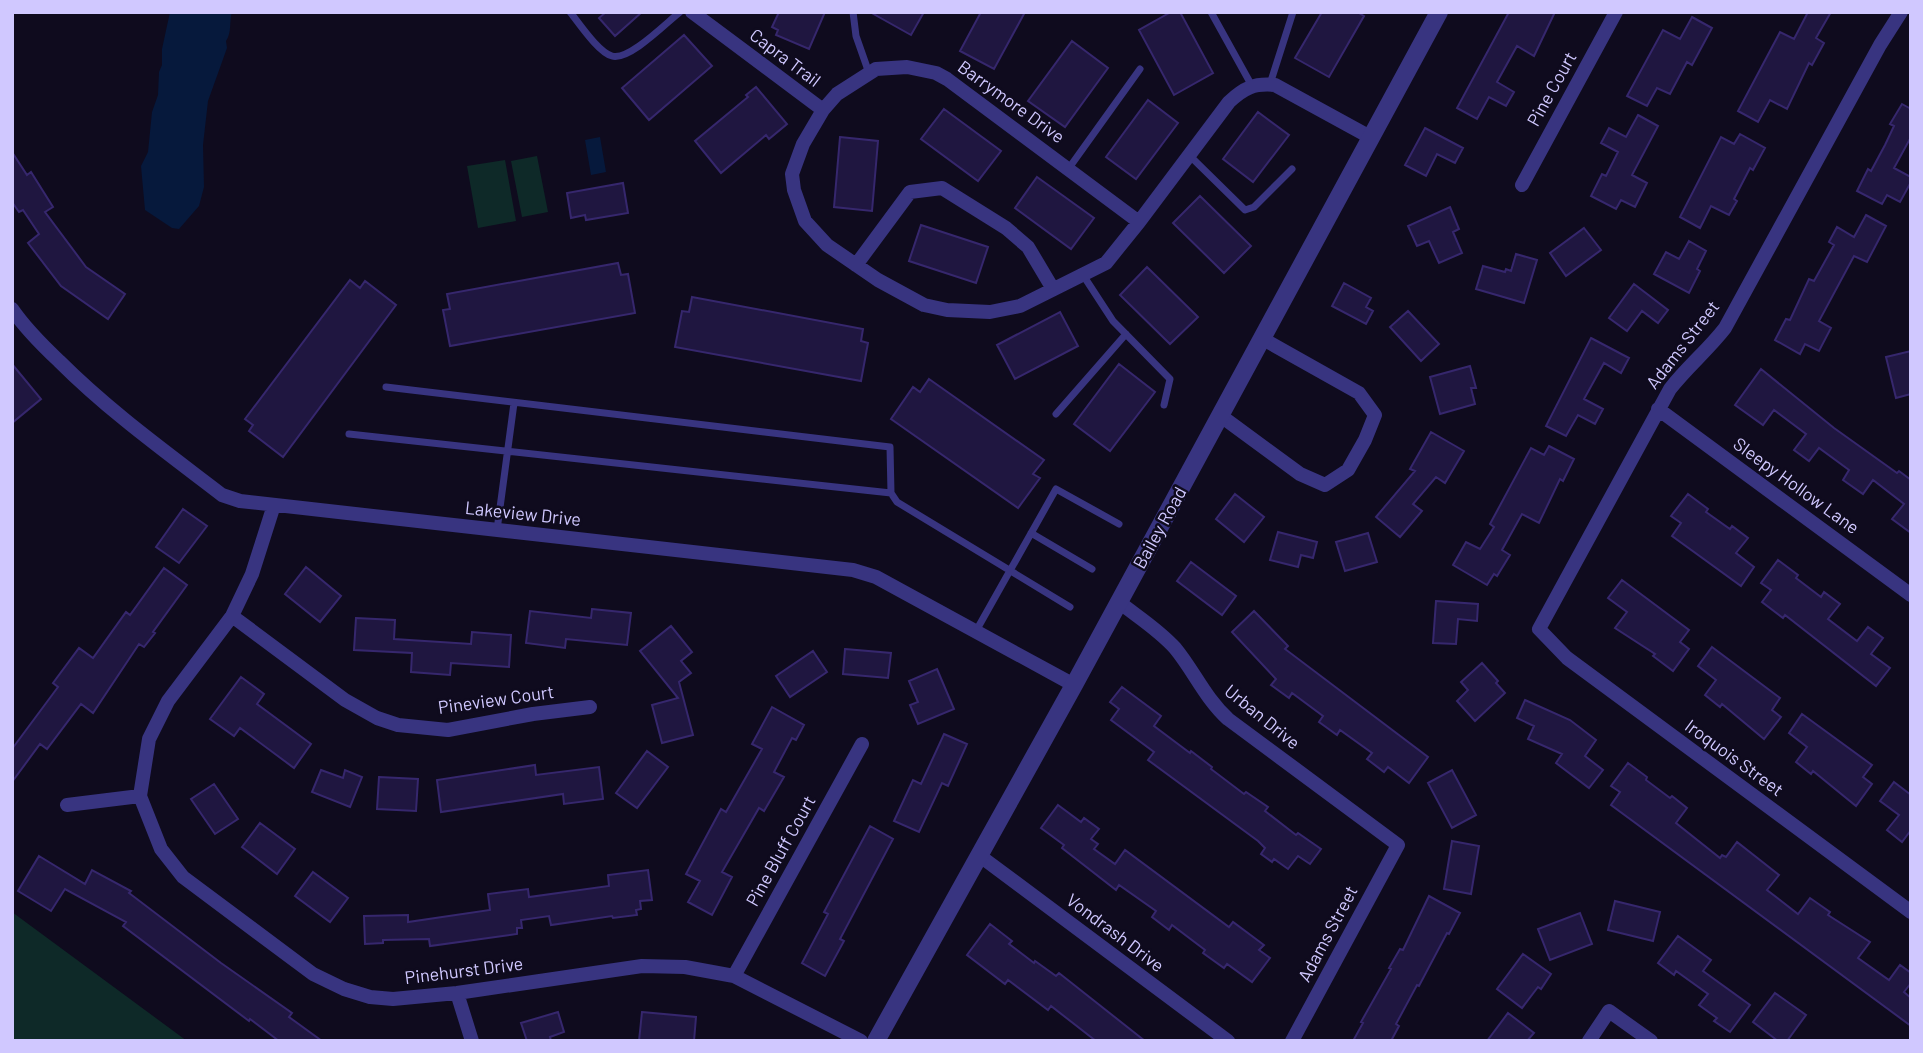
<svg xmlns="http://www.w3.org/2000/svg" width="1923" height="1053" font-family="Barlow,sans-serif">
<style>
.green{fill:#0e2928}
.water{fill:#06193c}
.building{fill:#1f1640;stroke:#36276d;stroke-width:2}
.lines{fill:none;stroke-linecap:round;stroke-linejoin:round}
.service{stroke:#383480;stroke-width:7}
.minor{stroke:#383480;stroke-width:14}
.tertiary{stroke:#383480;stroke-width:18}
.labels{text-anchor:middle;stroke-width:5;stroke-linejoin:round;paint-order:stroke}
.street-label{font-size:18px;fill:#d0c8ff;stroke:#0f0b1e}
</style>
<rect width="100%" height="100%" fill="#0f0b1e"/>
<path class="green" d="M537,156L548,212L522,217L511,161Z
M505,160L516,221L478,228L467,166Z
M12,912L187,1041H12Z"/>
<path class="water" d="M170,12H232C229,21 232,33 226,41L227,48L208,101L203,145L204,187L199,206L179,229L172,228L145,210L141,166L148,152L152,112L158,95L159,72L162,65V49Z
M600,137L606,172L591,175L585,140Z"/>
<path class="building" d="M606,12H642L615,36L599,18Z
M779,12H825L809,49L776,35L778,30L772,27Z
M870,12H924L911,35Z
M981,12H1025L994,69L960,51Z
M1171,12H1180L1213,73L1174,95L1139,30Z
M1322,12H1357L1364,16L1329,77L1295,58Z
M1509,12H1555L1534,56L1517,46L1497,82L1514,92L1506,106L1489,97L1477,119L1457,108Z
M1808,12H1831L1816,38L1824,43L1812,65L1809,63L1787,109L1770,100L1758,122L1738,111L1780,32L1794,39Z
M1692,17L1712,28L1692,65L1687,62L1670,94L1657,88L1647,106L1627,96L1663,30L1680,39Z
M684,35L712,66L649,120L622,88Z
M1072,41L1108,68L1065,127L1028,101Z
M756,87L787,124L769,139L766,135L721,173L695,141L748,97L746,95Z
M1148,100L1178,123L1136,179L1106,157Z
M1902,104L1911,109V137L1894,168L1911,177V182L1900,202L1887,195L1882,204L1857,191L1868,169L1871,171L1885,145L1894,126L1890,124Z
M944,109L1001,151L978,181L921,139Z
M1258,112L1289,135L1253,182L1223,159Z
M1638,115L1658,126L1632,175L1647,183L1635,207L1621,200L1616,209L1591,196L1602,174L1606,176L1618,152L1601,143L1609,128L1626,137Z
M1425,128L1463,148L1455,163L1437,154L1426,176L1405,165Z
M1740,134L1765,148L1753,170L1750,168L1734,199L1737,201L1729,215L1711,206L1700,228L1680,217L1721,137L1734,144Z
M840,137L878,141L872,211L834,207Z
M12,152L27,175L31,172L53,207L45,212L86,267L125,294L108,319L61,286L28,243L39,234L23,210L19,212L12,202Z
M1037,177L1094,218L1071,249L1015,208Z
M623,183L628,213L586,220L585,215L571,218L567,193Z
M1200,196L1251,246L1224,273L1173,223Z
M1450,207L1459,229L1453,232L1462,253L1439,263L1429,241L1417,246L1408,226Z
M1866,215L1886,226L1867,262L1854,256L1819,321L1831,328L1819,351L1805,344L1800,354L1775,340L1786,319L1790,320L1809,279L1814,281L1834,245L1829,242L1837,227L1854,237Z
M921,225L988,247L976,283L909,261Z
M1584,228L1601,250L1566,276L1550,253Z
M1689,241L1706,251L1697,269L1700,271L1689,293L1654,274L1666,252L1679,259Z
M1516,254L1537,260L1524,303L1476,289L1483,266L1505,272L1506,269L1511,271Z
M618,263L621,275L628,274L635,313L450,346L443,310L450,309L447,294Z
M1147,267L1198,317L1170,344L1120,295Z
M350,280L360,288L365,281L396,305L283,457L249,431L253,425L245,419Z
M1344,283L1371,298L1366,307L1373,311L1366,324L1332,306Z
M1634,284L1668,310L1658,323L1642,311L1627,331L1609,318Z
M692,297L863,329L861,341L868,343L861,381L675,347L682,311L689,312Z
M1408,311L1439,344L1421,361L1390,327Z
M1060,312L1078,346L1015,379L997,345Z
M1591,338L1629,358L1621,373L1604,363L1584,399L1603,409L1595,424L1578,415L1566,436L1546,426Z
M1911,351V394L1896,398L1886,357Z
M12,364L41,399L12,423Z
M1119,364L1155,392L1110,451L1074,424Z
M1470,366L1476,388H1471L1475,404L1440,414L1430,377Z
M1761,369L1834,428L1897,473L1899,471L1911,480V533L1892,519L1904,504L1873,480L1863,494L1843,480L1849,470L1819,448L1809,461L1794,450L1806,434L1774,410L1763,425L1735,405Z
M929,379L1044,460L1033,474L1040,478L1018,508L891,419L913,387L920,392Z
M1431,432L1464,451L1445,483L1436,477L1413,504L1422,511L1400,537L1376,517L1415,471L1410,469Z
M1549,446L1574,459L1563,481L1560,479L1539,523L1522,514L1502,550L1510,555L1497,576L1494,574L1487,585L1453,565L1466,542L1480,549L1494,527L1490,524L1531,448L1544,455Z
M1235,494L1264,517L1244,542L1216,519Z
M1688,494L1708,509L1706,512L1730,529L1732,526L1748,538L1736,553L1754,567L1741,586L1672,536L1681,523L1671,516Z
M183,509L207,526L179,563L156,547Z
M1278,532L1317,542L1313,558L1301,555L1298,567L1270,560Z
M1368,533L1377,562L1345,571L1336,542Z
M1778,560L1798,575L1796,578L1821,597L1824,592L1840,604L1828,619L1857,641L1868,627L1883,638L1871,654L1890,668L1876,686L1785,615L1783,618L1762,602L1771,590L1761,583Z
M1191,562L1236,596L1222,615L1177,581Z
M306,567L341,596L320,622L285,594Z
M164,568L187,585L153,632L155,633L144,647L139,644L93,713L81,704L47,749L40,744L12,782V749L58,687L53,683L79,648L93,658L126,612L130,615Z
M1622,580L1689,630L1680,642L1689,649L1673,671L1653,656L1655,654L1615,628L1627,612L1608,598Z
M1436,601L1478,604L1477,621L1458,619L1456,644L1433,643Z
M592,609L631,613L627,645L566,639L565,648L526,643L530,611L591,618Z
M1254,611L1288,646L1285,649L1428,757L1409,783L1388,767L1384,772L1367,759L1372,753L1340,730L1337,735L1319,722L1323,716L1292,693L1289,698L1271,685L1276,679L1232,632Z
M356,618L395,620L394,639L471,644L472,632L511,635L509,667L451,663L450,675L411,672L412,653L354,650Z
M671,626L692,652L681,661L691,673L679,682L693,735L662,743L652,705L678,698L640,651Z
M1712,647L1780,698L1772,710L1781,717L1764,739L1722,704L1720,707L1705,695L1716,680L1698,666Z
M845,649L891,653L888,678L843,674Z
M813,651L827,672L790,697L776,676Z
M1482,663L1498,681L1496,683L1505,693L1475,721L1457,701L1468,690L1461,682Z
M937,669L954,709L918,724L910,705L918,702L909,681Z
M241,677L264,694L257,704L311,744L294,768L240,728L234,736L210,719Z
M1122,687L1161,716L1154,726L1190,753L1191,751L1212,767L1211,769L1244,794L1246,792L1268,807L1265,811L1296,835L1298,833L1321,849L1310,864L1298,856L1288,869L1274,859L1272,862L1261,854L1265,848L1258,841L1148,760L1154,752L1111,720L1119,709L1110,702Z
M1525,700L1570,720L1596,740L1585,756L1603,770L1589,788L1556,763L1562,754L1528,739L1534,726L1517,718Z
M772,707L804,725L796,740L792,738L774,772L784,777L764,811L759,808L722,872L732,877L712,915L688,902L700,881L686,874L721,809L726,812L762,749L752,744Z
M1802,714L1872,765L1863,777L1872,784L1856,806L1813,771L1811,774L1796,762L1807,747L1789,733Z
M944,734L967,744L948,786L942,783L919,832L894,821L913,780L921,784Z
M647,751L668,767L637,808L616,793Z
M1628,763L1647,777L1646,780L1670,798L1672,796L1687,808L1676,823L1720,858L1722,855L1726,857L1737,842L1779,875L1767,890L1798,914L1810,898L1830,912L1828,915L1870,942L1858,958L1889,980L1900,965L1911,973V983L1904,992L1911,998V1026L1611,805L1620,792L1611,786Z
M535,765L536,775L599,767L603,799L564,804L563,794L441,812L437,780Z
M321,770L343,778L345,770L362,777L350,807L312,792Z
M1452,770L1476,815L1452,828L1428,783Z
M379,777L418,779L416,811L377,809Z
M1894,782L1911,795V830L1902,842L1887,830L1899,815L1880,801Z
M214,784L238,819L215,834L191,799Z
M1058,805L1081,822L1084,818L1099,829L1091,839L1098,844L1094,849L1115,864L1125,850L1229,927L1233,922L1264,945L1259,950L1270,958L1252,982L1227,964L1224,968L1203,953L1205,950L1172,925L1169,930L1152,917L1156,911L1119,885L1116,890L1062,848L1064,845L1041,828Z
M260,823L295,849L277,874L242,847Z
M870,826L893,839L840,939L844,941L825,976L802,963L828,914L824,912Z
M1452,841L1479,846L1471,894L1444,889Z
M39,856L85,884L92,870L131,891L129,893L221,963L292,1013L289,1017L322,1041H279L250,1019L249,1021L123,926L126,922L65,889L51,911L18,891Z
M648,870L652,900L640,901L641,909L636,910L637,915L613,918L612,916L551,925L549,916L521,920L522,928H517V934L430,946L429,939L383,940V943L365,944L364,916L408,915V922L490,910L488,894L528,889L529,897L609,886L608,875Z
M313,872L348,898L330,922L295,896Z
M1429,896L1460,913L1449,934L1447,933L1419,986L1417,985L1396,1024L1399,1026L1391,1041H1353L1363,1023L1361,1022L1391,969L1389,968L1400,949L1403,950Z
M1615,901L1660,912L1653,941L1608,930Z
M1580,913L1592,944L1550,960L1538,929Z
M990,924L1012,941L1009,944L1034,963L1035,961L1056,976L1059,973L1145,1041H1096L1051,1006L1048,1010L1008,980L1005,984L967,955Z
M1678,936L1711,960L1703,971L1750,1005L1730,1032L1714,1021L1717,1018L1699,1005L1708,994L1676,971L1674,975L1658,963Z
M1523,954L1551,974L1541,989L1538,987L1522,1008L1497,989Z
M1775,993L1806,1015L1787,1041H1778L1753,1022Z
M558,1012L564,1032L550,1037L551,1041H527L521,1023Z
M642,1012L696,1017L694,1041H639Z
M1508,1013L1534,1033L1527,1041H1487Z"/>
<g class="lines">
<path class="service" d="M570,12C579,23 598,52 612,56C629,61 666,23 680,12
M853,12L856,36L869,73
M1211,12L1252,86
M1270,84L1293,12
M1189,155L1245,210L1254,207L1292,169
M1069,168L1140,69
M1083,275L1113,321L1170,379L1164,405
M386,387L890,447L891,493L897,502L1070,607
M1056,414L1126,334
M349,434L891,493
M497,530L514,403
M1031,533L1092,569
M976,631L1056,489L1119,524"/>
<path class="minor" d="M692,12L823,110
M1901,12L1880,45L1725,328C1708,350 1687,367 1670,389L1539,629L1567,658L1911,912
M1522,185L1616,12
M1139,222L1106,263L1020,306L990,312L947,310L924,305L878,280L827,245L805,221L794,190L792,174L803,144L823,110L837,94L876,69L907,67L936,73L947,79L1139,222L1229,102C1244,88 1254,83 1275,85L1370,137
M856,265L910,192L942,188L1006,228L1028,247L1053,289
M12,309C25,328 42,345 59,361C109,411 166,452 222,495L240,501L853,570L876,577L1074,685
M1658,409L1911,595
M1221,416L1300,474L1325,485L1348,470L1365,440L1375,415L1359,393L1263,339
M274,505L252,574L232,616L168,701L149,739L140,796L161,849L183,877L313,974L344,989L370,997L393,999L457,993L642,966L685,967L734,976L861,1041
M1119,602C1138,617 1159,630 1175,648C1194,671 1205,698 1228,719L1398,845L1292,1041
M232,616L345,700L377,718L398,725L448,730L533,714L590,707
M67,805L140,796
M980,856L1228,1041
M734,976L862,744
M457,993L472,1041
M1589,1041L1609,1011L1651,1041"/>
<path class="tertiary" d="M876,1041L1074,685L1439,12"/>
</g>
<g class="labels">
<g class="street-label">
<text transform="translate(785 58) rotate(37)" y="6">Capra Trail</text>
<text transform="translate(1552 89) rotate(-61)" y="6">Pine Court</text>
<text transform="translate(1011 102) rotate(36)" y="6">Barrymore Drive</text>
<text transform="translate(1683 345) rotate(-52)" y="6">Adams Street</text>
<text transform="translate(1796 486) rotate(36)" y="6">Sleepy Hollow Lane</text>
<text transform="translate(523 514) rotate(6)" y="6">Lakeview Drive</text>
<text transform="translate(1160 528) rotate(-61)" y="6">Bailey Road</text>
<text transform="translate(496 700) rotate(-8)" y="6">Pineview Court</text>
<text transform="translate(1262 717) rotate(39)" y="6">Urban Drive</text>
<text transform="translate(1734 758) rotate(36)" y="6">Iroquois Street</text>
<text transform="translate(781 851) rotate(-61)" y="6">Pine Bluff Court</text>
<text transform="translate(1115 933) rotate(37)" y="6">Vondrash Drive</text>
<text transform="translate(1328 934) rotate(-62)" y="6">Adams Street</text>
<text transform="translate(464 971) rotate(-7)" y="6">Pinehurst Drive</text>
</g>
</g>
<rect width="1923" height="1053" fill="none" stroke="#d0c8ff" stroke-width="28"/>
</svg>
